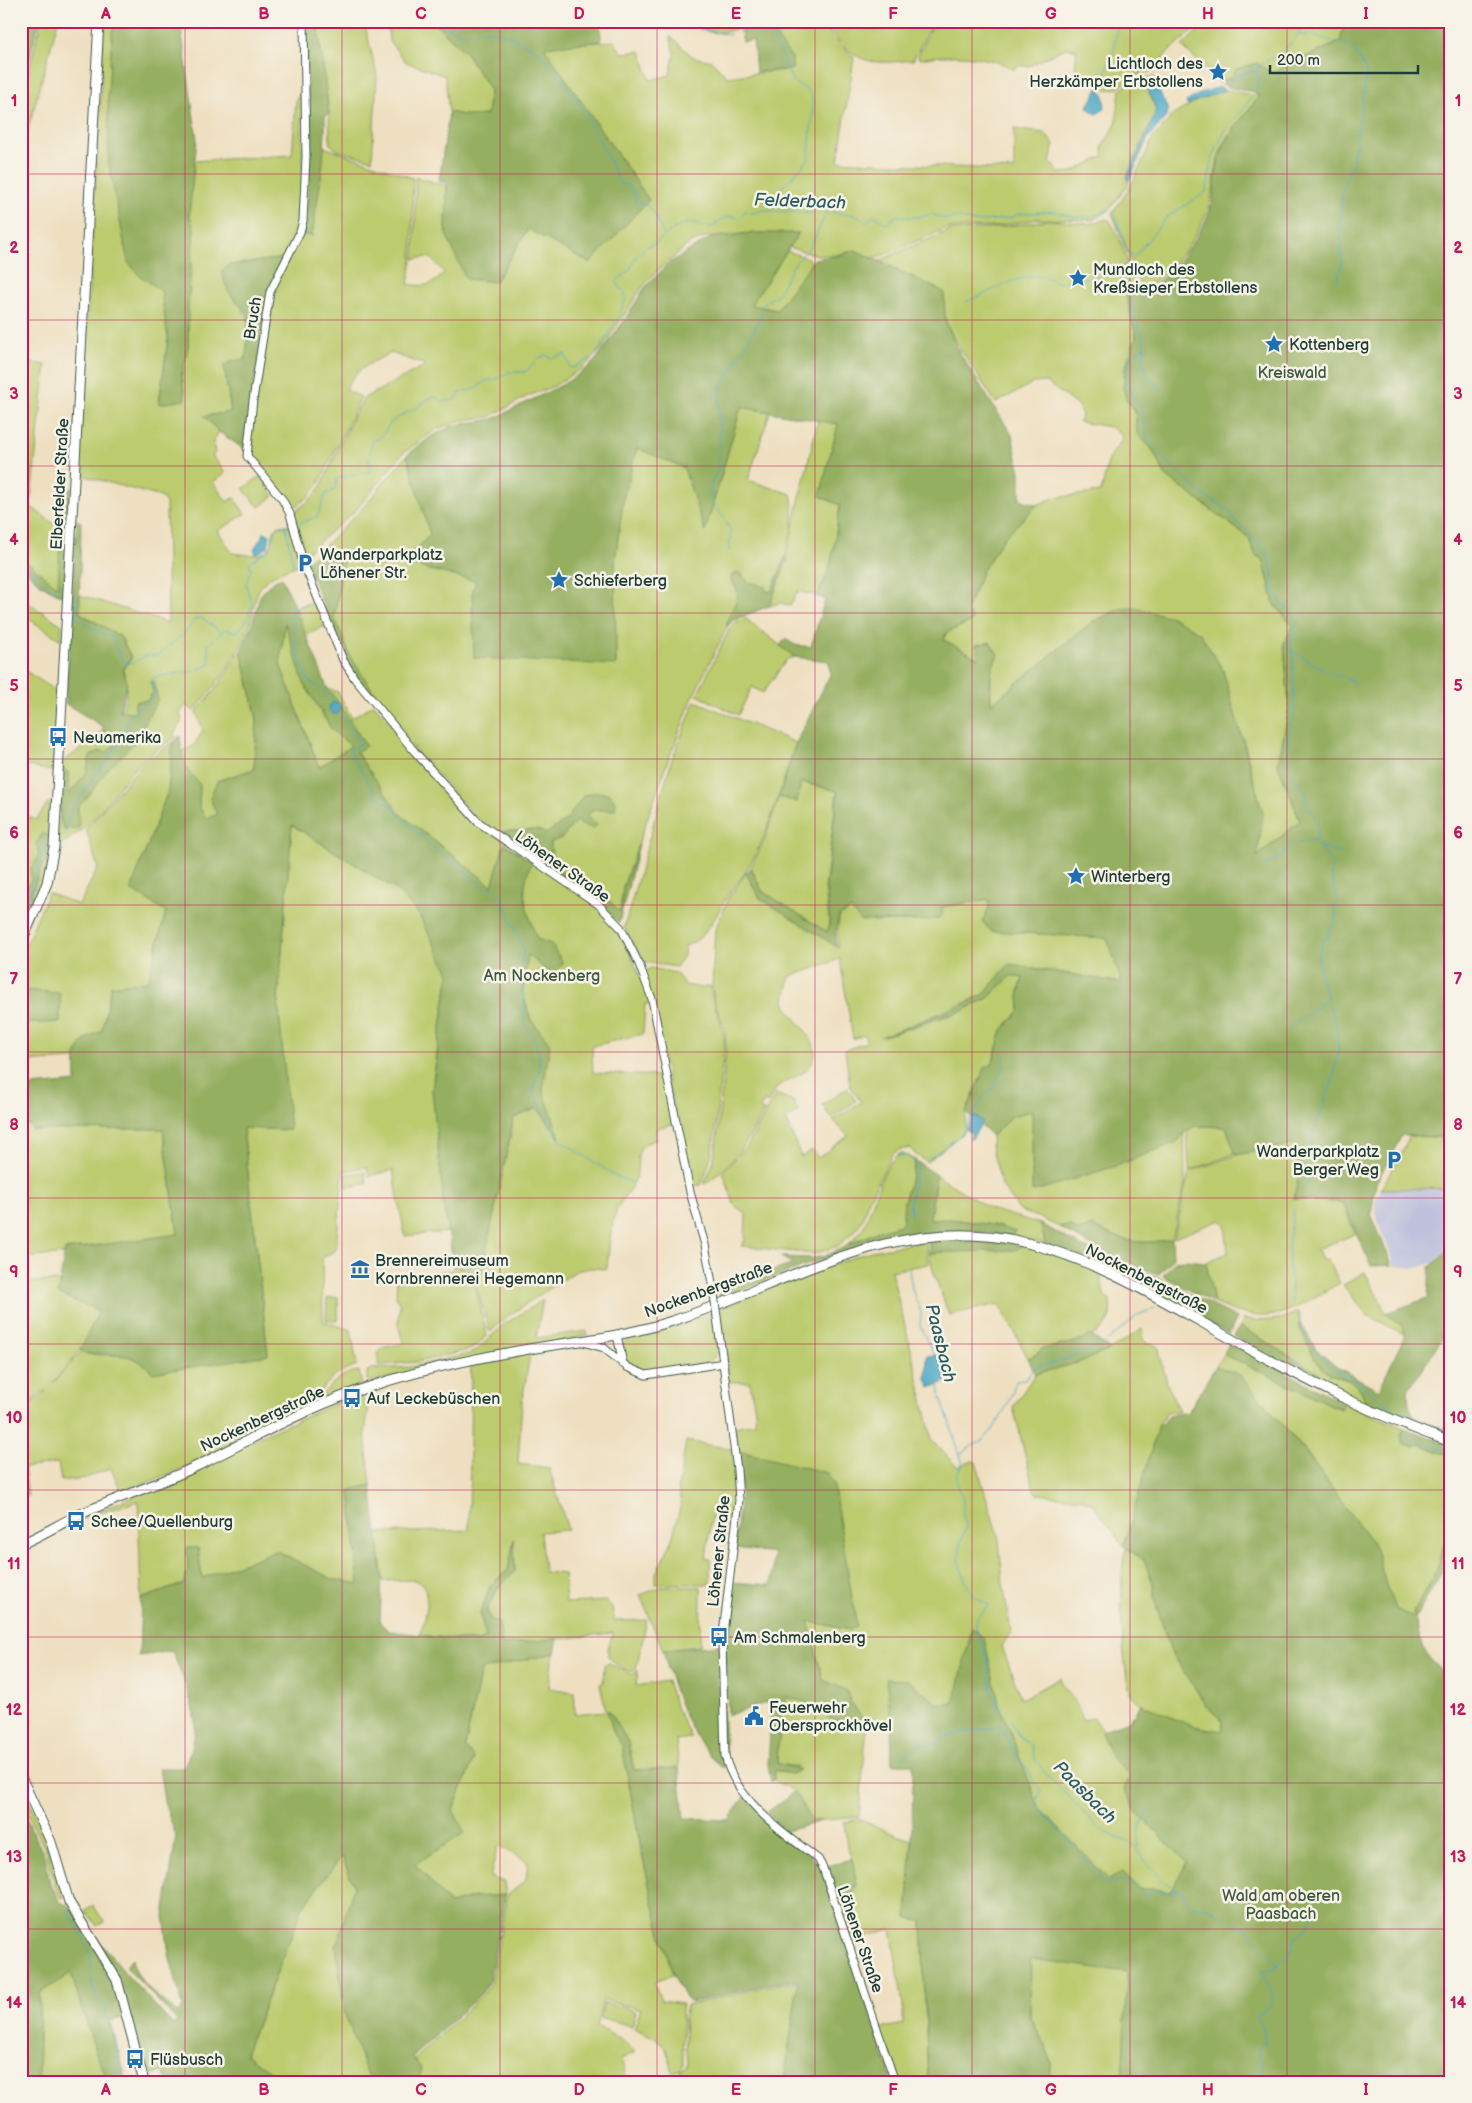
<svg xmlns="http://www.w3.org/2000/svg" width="1472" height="2103" font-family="'Balsamiq Sans',sans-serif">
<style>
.industrial{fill:#bfc2dd}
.green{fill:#bccb6e;stroke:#6e8451;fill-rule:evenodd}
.forest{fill:#95af61;stroke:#5a764a;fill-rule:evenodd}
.water{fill:#47a6c6;stroke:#33727d}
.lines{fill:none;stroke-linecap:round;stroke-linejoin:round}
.stream{stroke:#47a6c6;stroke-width:1}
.minor-casing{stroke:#3e5549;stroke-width:9}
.major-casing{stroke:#3e5549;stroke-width:11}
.minor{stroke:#fff;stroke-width:7}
.major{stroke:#fff;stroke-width:9}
.minor-bridge-casing{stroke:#3e5549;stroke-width:9;stroke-linecap:butt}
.minor-bridge{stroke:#fff;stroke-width:7}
.grid{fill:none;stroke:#c2185b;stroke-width:1;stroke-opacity:0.55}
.labels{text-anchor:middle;stroke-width:5;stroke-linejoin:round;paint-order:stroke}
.poi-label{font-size:16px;fill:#1f3d34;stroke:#f7f3e8;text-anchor:start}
.street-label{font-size:16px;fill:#1f3d34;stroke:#f7f3e8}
.park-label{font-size:16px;fill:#3e5940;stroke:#f7f3e8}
.water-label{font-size:18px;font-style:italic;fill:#2b5c60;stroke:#f7f3e8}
.neatline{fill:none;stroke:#c2185b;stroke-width:2}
.grid-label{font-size:16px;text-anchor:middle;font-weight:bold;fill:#c2185b}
</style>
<rect width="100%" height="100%" fill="#f7f3e8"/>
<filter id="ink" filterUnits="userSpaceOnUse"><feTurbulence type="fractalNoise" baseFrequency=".02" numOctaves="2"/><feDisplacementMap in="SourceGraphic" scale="10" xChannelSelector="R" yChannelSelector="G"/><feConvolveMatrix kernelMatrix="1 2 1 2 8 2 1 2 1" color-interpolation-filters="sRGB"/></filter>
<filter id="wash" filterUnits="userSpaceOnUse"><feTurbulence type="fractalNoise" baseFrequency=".0096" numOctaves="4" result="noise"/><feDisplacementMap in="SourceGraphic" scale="20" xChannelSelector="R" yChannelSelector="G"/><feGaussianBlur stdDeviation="1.12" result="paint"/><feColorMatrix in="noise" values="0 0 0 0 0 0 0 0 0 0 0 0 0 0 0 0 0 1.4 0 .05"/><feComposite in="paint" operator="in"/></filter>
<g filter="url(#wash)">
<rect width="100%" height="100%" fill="#eedfc0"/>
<path class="industrial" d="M1451,1187V1244L1447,1250L1433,1263L1417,1268L1395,1266L1375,1212V1203L1381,1189Z"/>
<path class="green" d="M41,21H58L21,155V103Z
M103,21H113L108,94L128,262L161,290L168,339L159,403L185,400L182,373L188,347V305L194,228L189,215L194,161L292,155L296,100L301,92L303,173L300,229L285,258L229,265L222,272L228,291L248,316L246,359L232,361L224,366L231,412L205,416L219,432L213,442L215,453L212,455L225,473L213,482L227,502L234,498L245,514L218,531L232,553C244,554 269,560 272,542C273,535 272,532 277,526L289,525L301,564C288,569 269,574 261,586C254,596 254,612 250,623C239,656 216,685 194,711L186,705L180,713L182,721L173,735L176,737C162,746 148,754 136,767C112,793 91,831 58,845L62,763C77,751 115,724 123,708C128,695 127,682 123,670L132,658L120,636L80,613V595L168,623L166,503L161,497L78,474L101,85Z
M317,21H364L377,76L372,160L337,150L330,144L329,113Z
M387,21H433L467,54L490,90L487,115L469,116L449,112L445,76L406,62L389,41Z
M704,21H810L827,31L854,58L838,161L1014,170V129L1044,133L1054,144L1050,162L1059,173L1072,172L1104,156L1102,147L1116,124L1120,90L1135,79L1154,77V80L1149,79L1147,89L1156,110L1155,118L1146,132L1127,177L1129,184L1107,212L1092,220L1036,219L994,227L947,228L890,253L872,258L855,250C828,259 816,256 789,247L798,234L750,233L710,238L709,236L690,243L655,273L643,286L601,350L585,366L554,386L528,396L489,417L463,420L437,429L403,453L356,510L305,554L293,513L310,500L320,488L353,417L364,398L426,365L391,353C372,362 354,369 346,390L361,397L318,485L308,497L292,509L250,452L251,435L273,289L302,234L312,236L324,147L413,178L412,261L408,284C425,287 434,286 444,272L429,257L414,259L416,177L447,186L446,234L495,282L528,229L649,200L543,46L614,41L622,53L641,51L650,80L670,75L674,54L670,36L693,57L712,61L727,77L792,69V58L754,25C738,27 714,40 700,27Z
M815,21H933L913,60C883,63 863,67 841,43C833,34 826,26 815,21Z
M935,21H1192L1195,27L1193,31L1166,54L1155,70L1134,76L1118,88L1106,90L1075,68L1077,50L1065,48L1029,66H1016L1014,70C994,55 945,53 921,59L918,57L919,53Z
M1204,21H1345L1340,42L1283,67L1272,74L1232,77L1219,82L1182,46L1197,32Z
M1225,90L1259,96C1246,115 1229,131 1220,153C1215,166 1215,180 1212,194C1206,229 1173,273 1142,290L1112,213L1130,188L1153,138L1173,115L1200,99Z
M1107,219C1118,225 1132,275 1136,289L1125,291L1136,337L1125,369L1127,401L1135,410L1137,434L1152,449L1166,476L1248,537L1256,556L1263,558L1274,604L1293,626L1284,643L1289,709L1278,764L1300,821L1256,857L1263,814L1243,738L1120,609L1092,622L991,704V668L998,655L990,642L976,645L979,659L944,640L946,633L972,621L971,615L966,612L983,570L1004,538L1037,505L1053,498L1101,492L1109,458L1122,440L1121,434L1111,427L1079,422L1082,415L1078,406L1046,382L1033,383L996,403L954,339L945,319L944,292L879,261L950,230L988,229L1049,220L1090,224Z
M787,251L808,258L812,264L777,310L750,305Z
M32,363L46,365L30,506L62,530L58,588L27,562L21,554V378L29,380Z
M741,407L770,412L748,480L791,494C799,524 784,566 770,592H767L765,587L749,582L741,574L731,581C748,600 727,606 727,627L694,694L667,763L623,887L620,913L611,911L478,820L416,751L377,699L351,658L334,617L336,604L324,552L321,549L361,510L407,455L430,535L403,563L476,581L472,594L616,664L615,559L624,495L637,448L684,467L705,531Z
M818,420L839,424L820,496L840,505C835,536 834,570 816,596L798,591L790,605L780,603L769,606L788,559L786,557Z
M260,476L274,496L259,507L243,489Z
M21,598L62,625L61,640L21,614Z
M316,601L325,626L298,639L315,685L338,692L352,718L374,704L468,815L532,862L594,903L620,929L652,1005L645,1004L643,1034L592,1046L593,1073L664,1076L675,1123L656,1129V1140C629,1146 642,1162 635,1180C631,1190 623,1197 618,1207C610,1225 609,1249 607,1269L590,1268L576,1271L508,1316L490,1332L475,1282L470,1278L471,1275L464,1274L476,1288L487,1335L478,1345L469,1350L417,1362L379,1365L377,1353L385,1347L403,1344L398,1323L400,1305L396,1298L397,1277L453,1270L445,1167L439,1157L448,1232L405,1236L393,1170L369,1176L367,1167L343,1171L336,1250L322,1258L323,1321L351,1330L357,1365L334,1376L306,1407L267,1424L200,1461L122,1493L111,1468L86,1478L61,1481L58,1463L24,1468L28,1496H21V1419L29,1406L46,1391L41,1392L21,1414V1282L60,1281L59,1294L99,1311L80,1350L53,1383L82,1351L86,1354L131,1356L144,1362L268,1355L243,1127L289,1130L278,1001L292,825L395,889L418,913L449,973L433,1080L457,976L349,748L319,767L280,664L285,621L295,653L286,610ZM304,684L345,740C326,728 317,703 304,684ZM523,1098L534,1101L540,1111L537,1108L514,1118L488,1237L502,1139Z
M745,618L795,657L787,659L763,693L752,687L738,715L697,695L730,628L735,622Z
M241,650L257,719L254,769L217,781V816L206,818L199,807L200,785C191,775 181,765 182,751C194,748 197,741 203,730L196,712L215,690Z
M21,668L58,692L55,772L28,766L21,783Z
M695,701L796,743C781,784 771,830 748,868C742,879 732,887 726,898C714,918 708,938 685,946L684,956L676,967L644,962L624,928L671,762Z
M173,742L168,791L131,890L166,911L148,981L111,986L102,1031C86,1037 80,1042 75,1059L21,1062V1024L60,1022V993L21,990V956L48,893L79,905L98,868L86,829L145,761Z
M801,782L837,791L825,888L829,923L827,932L762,891L751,868L765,838L779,797L797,802Z
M48,803H53L52,836L44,884L21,935V814L36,820Z
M746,873L760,898L838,947L837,934L840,914L852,909L874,922L916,921L942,907L990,899L989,909L982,921L991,931L1107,938L1122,983L1010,964L983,995L885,1036L962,1011L988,998L1011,976L1023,978L1019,992L1020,1010L1002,1030L992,1065L985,1068L966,1112L965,1129L959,1136L927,1162L915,1154L910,1148L899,1150L892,1154L867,1204L863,1219L855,1231L838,1246L814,1254L741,1246L745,1240L746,1214L734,1205L723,1172L748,1145L776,1094L793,1101L799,1112L786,1119L801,1157L812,1150L818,1158L848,1136L833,1120L861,1102L850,1086L845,1050L867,1042L864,1035L853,1039L840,959L789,977C790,986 782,998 787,1007C795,1022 822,1041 813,1061C808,1074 789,1078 779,1086C774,1090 771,1097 768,1103L764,1101L760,1109L764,1111C749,1140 733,1166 704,1184L713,1164L717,1138L726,1050L725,1029L714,1000L712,987L715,930L729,897Z
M651,968L676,973L685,985L702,988L710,986C713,1004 722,1020 724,1038C725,1052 721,1069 720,1084C716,1119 716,1152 701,1185L691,1186L644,973Z
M847,1088L856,1101L831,1118L822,1105Z
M1032,1110L1177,1142L1184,1133L1185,1184L1172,1239C1135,1246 1125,1241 1092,1226L1079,1231L1071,1226L1059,1227L1040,1218L1020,1211L1002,1186L991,1146L992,1136L1011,1116Z
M21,1125H32V1130L163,1128L178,1235L65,1250L64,1254L24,1258L21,1212Z
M1195,1126L1226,1127L1236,1153L1189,1171L1187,1131Z
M1409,1136L1451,1138L1450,1188L1381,1189L1403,1151Z
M1295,1144L1299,1173L1294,1199L1343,1203L1355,1234L1317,1249L1323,1261L1327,1260L1340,1283C1289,1311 1273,1330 1214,1303L1206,1262L1228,1253L1225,1224L1220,1220L1174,1238L1189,1172L1236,1155Z
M902,1153L915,1160C913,1173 909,1185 905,1198C902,1207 905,1216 901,1225L879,1231L847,1245C853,1241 858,1234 863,1228C872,1212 883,1157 902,1153Z
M365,1172L367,1184L346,1187L345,1174Z
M936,1175L990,1209L1041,1224L1045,1244L1010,1236L1015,1232C987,1225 960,1219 930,1219Z
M926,1241L928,1264L891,1271L915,1365L932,1440L957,1467L972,1461L976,1462L999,1540L1003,1584L1011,1632L1002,1646L1021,1699L1060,1678L1062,1686L1074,1700L1083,1720L1094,1718L1108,1740L1130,1718L1144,1709L1161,1718L1235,1739L1152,1570L1126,1536L1124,1546L1093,1504L1082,1499L1037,1494L1034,1490L1013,1407L1035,1374L1077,1363L1110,1350L1142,1329L1145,1343L1158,1346L1167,1383L1179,1411L1167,1413L1158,1426L1160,1428L1170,1417L1188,1412L1223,1354L1340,1409L1343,1403L1404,1428L1401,1435L1403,1443L1414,1447L1418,1444L1451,1456C1451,1476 1453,1498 1451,1519C1447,1551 1430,1586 1413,1612L1415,1618L1397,1610L1451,2082L1124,2055L1122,2082H1050L1051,2063L1046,2046L1030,2017V1959L1046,1917L896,1743L887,1679L891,1720L867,1725L859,1817L813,1821C803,1813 801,1799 793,1791C782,1780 775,1791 773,1770L785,1773L797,1767L777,1764L778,1745L786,1697L805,1702L831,1719L866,1724L850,1701L846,1690L823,1680L808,1621L849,1630L841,1538L833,1483L739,1451L735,1427L755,1423C757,1408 751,1397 750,1382H729L721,1308L797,1277L871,1251ZM1230,1372L1240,1376L1307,1453L1345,1507Z
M1022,1245L1042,1250L1100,1272L1104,1295L1110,1300C1110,1305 1111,1311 1110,1316C1103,1341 1065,1343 1045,1349C1038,1351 1035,1356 1028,1358L999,1304L949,1315L934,1274L929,1253Z
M1365,1272L1386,1313L1404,1328L1403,1334L1367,1315L1343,1285Z
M338,1297V1321L326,1320L327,1298Z
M543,1300L536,1338L587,1331L588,1335L371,1382L367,1380V1371L372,1369L411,1367L469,1354L477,1350L503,1325Z
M712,1312L718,1352L710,1362C685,1366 639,1384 625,1356C621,1349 622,1343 628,1338L678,1325Z
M1298,1312L1301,1324L1298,1325C1306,1340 1315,1364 1330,1374C1333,1376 1338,1376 1341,1377C1355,1382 1364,1389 1365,1404L1343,1394L1332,1382L1240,1326L1244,1319C1263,1322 1281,1321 1298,1312Z
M530,1354L522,1402L518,1464L549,1468L568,1530L540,1532L544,1572L564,1574L566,1603L606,1601L612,1607L614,1621L647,1620L636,1669L631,1672L622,1668L608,1657V1648L613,1633L502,1645L499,1622L490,1619L487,1609L498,1588L515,1571L514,1542L508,1570L490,1586L480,1614L487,1637L478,1642L419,1635C427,1617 429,1603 424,1584L413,1580L383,1581L377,1533L469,1530L471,1364Z
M359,1371L362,1386L313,1406C326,1390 338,1373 359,1371Z
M361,1396L368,1410L365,1434L371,1485L350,1490L359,1584L332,1579L277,1551L202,1578L198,1548H188V1571L183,1584L141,1599L138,1501L88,1517L21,1550L73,1521L181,1477L268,1433L332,1405Z
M686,1441L732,1449L736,1500L735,1521L711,1518L706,1559H710V1584H656V1573L671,1543L681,1503L678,1489Z
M1126,1548L1144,1560L1153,1583L1154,1598L1171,1652L1208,1708L1221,1718L1224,1731C1191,1727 1159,1717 1132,1697C1121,1674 1118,1572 1126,1548Z
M661,1587H701L700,1646L663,1650L640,1595Z
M555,1653L552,1660L549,1688L574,1692L575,1714L606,1711L600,1684L603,1683L604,1666L609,1663L632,1675L638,1670L636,1686L667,1681L675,1705L691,1738L676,1740L679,1768L634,1770L628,1742L614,1734L622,1745L642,1856L673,1975L654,1982L661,2001L682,2004L683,2064L681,2069L673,2072L666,2048L657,2039L634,2028L641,2009L603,2000L597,2026L623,2041L635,2052L621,2059L628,2082H420L421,2068L414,2059L483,1995L491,1982L508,1895L526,1880L528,1862L498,1845L490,1877L504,1882L506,1895L475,1897L450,1904L415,1864L453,1810L474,1759L465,1747L481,1670Z
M21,1784L43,1832L64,1897L62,1898L58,1894L44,1847L21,1801Z
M860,1819L896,1835L912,1840L907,1917L922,1921L928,2082H898L879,2029L903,2024V2004L891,1929L856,1939L857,1932L848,1907L857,1885L852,1859L847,1847L844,1822Z
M342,1856L354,1886L367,2074L379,2082H285L245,2055L302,1908Z
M93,1905L104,1922L97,1926L85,1910Z
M71,1972L96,2053L109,2082H38L40,1993Z
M798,1983L784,2082H678L681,2076L677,2074L687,2065L684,2020L687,2005L779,1984Z
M604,2003L636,2011L632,2026L600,2018Z"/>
<path class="forest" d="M21,21H39L21,89Z
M113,21H180L197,139L189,215L194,228L188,305V347L182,374L185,400L159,404L168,339L161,290L140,276L128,262L109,166L108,94Z
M306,21H317L329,113L325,116C326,157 318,196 312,236L302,234L307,221L309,149Z
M433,21H600L601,41L544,47L649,200L590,263L528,229L495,282L466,279L446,234L447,183L439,181L449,112L469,116L487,115L490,90L467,54Z
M1345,21H1451V1138L1402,1135L1376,1183L1371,1214L1392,1265L1371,1266L1343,1203L1294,1199L1299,1173L1295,1144L1236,1155L1226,1127L1195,1126L1184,1133L1177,1142L1116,1166L1032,1192V1111L1011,1116L992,1136L966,1112L985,1068L992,1065L1002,1030L1020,1010L1019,992L1023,978L1011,976L988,998L962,1011L880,1037L959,1007L983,995L1009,964L1122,983L1107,938L991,931L982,921L989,909V899L942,907L943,912L939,919L916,921H860L851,909L839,916L835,934L836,946L760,898L746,873L751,868L762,891L827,932L830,920L826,887L838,791L801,782L797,802L779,797L796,743L830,675L829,661L795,657L780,646L785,639L795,645L811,647L825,599L816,596C834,570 835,536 840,505L820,496L838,424L741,407L705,532L684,468L637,448L624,495L615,559L616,665L474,658L472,594L476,581L402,563L430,535L407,455L432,436L452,426L493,419L564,384L586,369L595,361L624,321L646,286L669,263L710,238L750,233H799L751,305L777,310L814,259L837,256L855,250L944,292L945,319L959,352L1012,435L1020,472V499L1037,505L1004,538L983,570L966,611L971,615L972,621L946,633L944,640L978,658L976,645L990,642L998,655C989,671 989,686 991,704L1092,622L1120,609L1135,608L1172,617L1200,633L1223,670L1263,814L1257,857L1300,821L1278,764L1289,709L1284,643L1293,626L1274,604L1263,559L1256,556L1248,537L1166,476L1152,449L1137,434L1135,410L1127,401L1123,388L1125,369L1136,337L1125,291L1136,289L1143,293C1170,278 1205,233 1212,203C1216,185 1215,168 1222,150C1230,131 1247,113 1259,96L1255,92L1231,88L1219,82L1232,77L1236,69L1257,63L1272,74L1283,67L1340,42Z
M754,25L770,29L792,58V69L756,72L753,40L743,42L740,27Z
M285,258L269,288L244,449L219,432L204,416L231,412L224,366L232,361L246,359L249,315L228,291L221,271L229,265Z
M71,488L65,597C47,589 21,576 21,554L27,562L58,587L60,540L68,489Z
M77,520L81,522L79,613L120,636L131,658L123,669L127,683L120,711L135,712V702L147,700L153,692L150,681L154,683L158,699L134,743L107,770L90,794L78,807L79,828L64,829L60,818L62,769L68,772L69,794L86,774L90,756L100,751L107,752L118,741L102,730L104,727L66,704Z
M321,549L324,552L345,554L334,617L351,658L388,713L356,678L347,662L306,563Z
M786,557L788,559L769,606L733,620L727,627C727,606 748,600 731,580V576L739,572L749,582L765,587L767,592H772Z
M281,577L291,597L328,690L337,700L366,746L356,752L400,814L492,886L504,844L532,862C518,893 527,909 537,939L551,944L563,963L552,975L528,955L523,992L530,1018L550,1044L543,1090L560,1138L537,1108L514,1118L480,1281L454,1265L444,1208L432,1090L449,973L417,911L395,889L292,825L278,1001L290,1130L243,1128L268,1355L153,1373C132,1350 115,1355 86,1354L80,1350L99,1311L58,1294L65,1250L178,1234L163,1129L32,1130L31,1125H21V1087L76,1082C75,1054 74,1042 102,1031L111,986L148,981L166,911L131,890L168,791L173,742L180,736C183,763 182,764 200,785L199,807L206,818L217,815L210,798L217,781L254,769L257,719L241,650L252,625L260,596L269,585ZM285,623L304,684L319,707L332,730L351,746L319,767L280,664Z
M598,792L610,794L616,803L615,810H592L587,817L597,825L593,828L581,825L577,820L562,838L551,842L552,858L565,875V878L503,837V831L539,830L546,834L567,819L584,795Z
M42,834L52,836L49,860L43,864L31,895L38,896L21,935V895L31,880L30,869C38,860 41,855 36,844Z
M639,844L619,923L575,884L583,881L603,894L620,912L623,887Z
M21,990L60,993V1022L21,1024Z
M915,1160L936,1175L930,1219H951L994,1225L1016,1232L1010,1236C907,1218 814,1262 720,1299L718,1291L793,1264L781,1257L814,1258L825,1256L879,1231L901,1225C905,1216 902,1207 905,1198C909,1185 913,1173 915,1160Z
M1041,1224L1081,1246L1158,1278L1237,1318L1229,1334L1045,1244Z
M1071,1226L1079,1231L1092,1226C1125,1241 1135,1246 1172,1239L1173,1259L1159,1274C1124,1263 1090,1246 1059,1227Z
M972,1238L1022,1245L1016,1250L929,1253V1239Z
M1451,1248V1319L1449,1328L1408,1390L1409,1406L1415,1419L1451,1431V1437L1365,1404C1364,1389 1355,1382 1341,1377C1338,1376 1333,1376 1330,1374C1314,1364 1306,1340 1298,1324H1301L1316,1349L1335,1366L1379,1390L1405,1335L1404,1328L1386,1313L1428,1298L1430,1267Z
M1185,1260L1206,1262L1214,1303L1163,1276L1175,1261Z
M1240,1326L1332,1382L1341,1391L1332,1389L1234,1336Z
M1091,1335L1110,1350L1077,1363L1035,1374L1028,1358L1034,1356L1042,1349L1072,1343Z
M1230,1342L1343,1403L1340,1409L1223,1354Z
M1216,1366L1240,1375L1307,1454L1376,1549L1388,1592L1397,1610L1415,1617L1413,1612C1434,1581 1441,1555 1451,1519V1543L1441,1573L1415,1618L1422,1647L1448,1681L1451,1679V2082H1122L1127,1972L1031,1959L1030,2017L1046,2046L1051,2063L1050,2082H928L922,1921L907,1917L912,1840L913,1764H892L891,1720L886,1679L908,1680L938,1704H952L958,1688L972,1628L984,1638L999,1703L1039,1807L1109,1880L1122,1872L1139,1889H1154L1170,1892L1187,1862L1136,1812L1124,1789L1130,1776L1111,1757L1101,1731L1131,1720L1141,1704L1194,1727L1223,1731L1221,1718L1208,1708L1171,1652L1154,1598L1153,1583L1144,1560L1124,1546L1158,1426L1163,1424L1168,1416L1189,1412Z
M1404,1428L1451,1445V1456L1419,1444L1414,1447L1403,1443L1401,1435Z
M739,1451L827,1473L833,1483L857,1626L850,1630L808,1621L823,1680L846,1690L850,1701L867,1725L831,1719L805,1702L786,1697L778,1745L777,1763L800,1770L791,1774L774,1770V1780L771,1782L768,1765L772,1701L728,1715L725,1645L731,1582L771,1585L774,1553L735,1548L741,1490Z
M371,1485L382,1574L380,1623L389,1631L478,1642L486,1637L480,1614L490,1586L508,1570L514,1539L515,1571L498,1588L487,1609L490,1619L499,1622L502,1645L558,1638L555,1653L481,1670L465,1747L474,1758L453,1810L465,1833L415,1864L450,1904L475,1897L506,1895L489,1981L481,1994L412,2057L421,2068L420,2082H379L367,2074L345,2014L336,1947L354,1886L342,1856L302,1908L245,2054L285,2082H170L163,2072L146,2076L130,2016L110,2021L127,2082H109L96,2053L71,1973L40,1993L38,2082H21V1807L45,1858L50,1883L60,1902L69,1906L85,1924L126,1974L173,2025L177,2021L126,1967L132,1958C136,1983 159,1997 177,2013L183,2007L169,1954L164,1916L176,1836L164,1801L159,1768H183C189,1757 197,1735 195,1722C192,1700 181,1672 172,1651L139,1656L141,1599L183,1584L188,1571L187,1548H198L202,1578L277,1551L332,1579L359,1584L350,1490Z
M720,1645L726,1767H721C687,1733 674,1694 663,1650Z
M607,1711H610L628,1742L634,1770L679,1768L684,1818L729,1820L744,1796L815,1860L821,1868L893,2082H784L798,1981L779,1982L691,2002C663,1991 629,1782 622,1745L614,1734Z
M794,1792L810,1818L813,1821H822L786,1831L766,1813Z
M852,1859L857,1885L854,1887L848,1907L857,1932L856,1939L850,1941L824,1867Z"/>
<path class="water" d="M1149,79L1154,80L1168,110L1167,116L1148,138L1129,181L1127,177C1132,166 1157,116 1155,109C1154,100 1148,91 1145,83Z
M1099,87L1104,96L1105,109L1096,114L1087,108Z
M1220,87L1225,90L1187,105L1186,102L1201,93Z
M265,532L270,535L268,547L256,554L254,549Z
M329 708a6 6 0 1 1 12 0a6 6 0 1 1-12 0Z
M974,1116L983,1121L972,1139L970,1138L972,1134L966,1130Z
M937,1355L942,1359L953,1379L930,1388L926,1379L927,1356Z"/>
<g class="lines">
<path class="stream" d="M436,21L439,25L467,34L489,30L514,38L540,52L563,80L588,118L621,185H628L636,196L634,202C654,202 656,220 664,235
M700,21L699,29L730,35
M738,32H755L774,38L793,82L808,90L812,97L813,113L808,160L781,189L788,211
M1299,35H1313L1341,44
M1226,85L1239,75L1256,71
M1099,87L1113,55L1118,21
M1255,90L1259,78L1256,74L1259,65C1276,57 1300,42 1302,21
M1114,212L1127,250L1134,257L1167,217L1206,192L1213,157L1226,128L1243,110L1252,96
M1127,262L1122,268C1123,275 1128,280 1129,287C1131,308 1134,323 1145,341L1143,348L1133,354L1125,372L1133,398L1140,406L1147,439L1161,457L1202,494L1230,511L1235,521L1248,532L1259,547L1268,553L1272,574V588L1279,601L1296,617L1297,622L1290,641L1293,656L1294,712L1288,738V764L1295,778L1306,791V803L1313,814L1318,829L1316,842L1332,863L1331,877L1338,902L1335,906L1336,917L1334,924L1328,931V939L1323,941L1318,957L1321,977L1337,1030L1338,1050L1334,1076L1311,1141L1306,1188
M1337,282L1342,263L1340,225L1343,186L1352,165L1364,92L1366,70L1353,48L1343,44
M965,302C992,293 1031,263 1058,283L1121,272
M1145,347C1145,352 1144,354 1143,359C1142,371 1153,385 1163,390
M297,524L317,517L326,494L335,490L337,479L354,474L370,472L369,459L372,442L383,435L391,422L409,411L414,410L429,398L436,397L442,402L456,399L461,392L475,389L485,381L497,379L509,372H525L538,359L545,355L552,358L565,354L571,369L595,356L618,318L625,300V294L616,281L629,271L636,257L647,246L656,243L672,230L688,223H697L699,226L713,227L721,219L733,216L738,219L745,211L752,213L763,210L819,214L833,212L859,216L866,223L873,215L887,224L897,215C911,219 920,217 932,214L945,219L955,217L975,222L1010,218L1020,214L1054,211L1074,217H1091L1109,209
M286,527L293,565
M729,551L731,531L722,515L715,508L711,498V484L718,471L720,446L719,391L758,323L765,302L777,295L795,263L810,248L825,216
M21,558C33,572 44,591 63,594
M73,596L77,597L76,616C86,626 100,633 113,637L114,645L125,664L132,663L145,656L158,655L186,632L195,619L202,618L221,632L225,629L237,632L247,620L252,604L246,584L251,569L249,563L270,548L277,527L291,526
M311,603L291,610C290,622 301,672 309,681C312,685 318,686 322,689C325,693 329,697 332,701
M1292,651L1327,671
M1331,673L1342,677
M1346,679L1351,680L1354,684
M339,714L361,744L349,750L377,797L390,804L397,813L440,854L453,862L483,886L495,890L500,895L524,951L520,969L525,1006L524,1023L535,1039L539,1055V1072L532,1091L560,1140L617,1177L634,1183
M62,837L66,833L70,812L125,734C125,714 140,707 155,696L153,678C172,672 193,675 210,664L208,645L221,633
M1296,844L1316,839
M1318,847L1335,851L1341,854
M1264,865L1276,860L1291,848
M21,914L33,886L46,842
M1290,1028L1326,999
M897,1156H907L918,1165L910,1199L911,1217
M927,1160L962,1134L972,1115L985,1095L992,1090L999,1075L1003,1070L1004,1056
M909,1269L912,1289L921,1313L920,1326L934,1355
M1292,1304L1288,1245L1294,1210
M1297,1316L1311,1345L1334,1370L1357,1381L1394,1410L1451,1432
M939,1384L940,1394
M941,1397L962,1461V1468L959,1469L956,1479L963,1500V1514L966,1527L960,1544L959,1563L969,1590L977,1598L988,1604V1607L978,1616L975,1625L988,1661L991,1690L1003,1713
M1404,1435L1451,1452
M961,1454C968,1448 977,1444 984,1439C1000,1424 1010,1401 1016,1381L1025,1380L1034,1368L1068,1359L1079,1353L1103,1345L1138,1315L1155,1308
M1010,1721L1018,1735L1030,1744L1036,1761L1045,1773L1094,1823L1106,1833L1134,1845L1144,1861L1164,1881L1176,1890L1183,1892L1185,1897L1193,1907H1208L1224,1918
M901,1758L921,1745L935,1744L945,1737L959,1733L994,1728L1000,1725L1019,1761L1027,1768L1034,1783L1041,1790L1036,1804L1105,1883C1112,1884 1123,1879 1129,1882C1136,1886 1137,1894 1147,1896L1153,1890L1173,1893L1176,1890
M1139,1833L1141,1824L1149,1810
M1138,1848L1139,1836
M67,1910L84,1939L91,1958L92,1984L96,1997L106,2008L105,2015L112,2024L117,2045L119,2072L123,2082
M1232,1923L1249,1930C1255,1945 1275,1954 1275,1969L1261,1970L1273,1994C1272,2009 1266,2009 1256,2016L1262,2029L1264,2044L1257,2049L1262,2068L1259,2082
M1276,1966L1278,1962L1288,1958L1293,1949L1292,1942L1307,1928L1319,1903"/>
</g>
</g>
<g filter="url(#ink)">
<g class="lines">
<g class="minor-casing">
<path id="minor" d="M304,21L306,157L303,221L300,232L270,292L253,400L247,456L282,499L290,514L303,562L343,660L355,679L415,752L478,822L598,904L621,928L639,964L652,999L690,1192L705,1245L714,1294
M717,1317L737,1470L739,1500L722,1642L725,1756C736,1801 783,1832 818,1859L823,1868L895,2082
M617,1335L623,1364
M583,1342L604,1348L627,1367L646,1375L724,1363"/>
</g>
<g class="major-casing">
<path id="major" d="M21,943L47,883L54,847L99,21
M21,1544C43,1535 62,1522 83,1513C121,1496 160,1484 197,1466C254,1438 311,1405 372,1386C423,1369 476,1358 529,1349C577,1341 626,1336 672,1321C788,1284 892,1213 1019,1241C1098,1259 1165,1302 1235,1341C1305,1380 1375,1416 1451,1442
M21,1777L51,1842L69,1902L117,1980L144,2082"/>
</g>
<use href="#minor" class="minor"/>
<use href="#major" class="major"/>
<g class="minor-bridge-casing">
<path id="minor-bridge" d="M714,1294L717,1317"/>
</g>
<use href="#minor-bridge" class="minor-bridge"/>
</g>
</g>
<path class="grid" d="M185,21V2082M342,21V2082M500,21V2082M657,21V2082M815,21V2082M972,21V2082M1130,21V2082M1287,21V2082M21,174H1451M21,320H1451M21,466H1451M21,613H1451M21,759H1451M21,905H1451M21,1052H1451M21,1198H1451M21,1344H1451M21,1490H1451M21,1637H1451M21,1783H1451M21,1929H1451"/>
<defs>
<g id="sight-bare" transform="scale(1.5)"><path d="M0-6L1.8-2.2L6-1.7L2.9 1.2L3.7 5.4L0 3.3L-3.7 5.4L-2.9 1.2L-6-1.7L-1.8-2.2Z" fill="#1f6fb2" stroke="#f7f3e8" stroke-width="2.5" paint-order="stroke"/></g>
<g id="parking-bare" transform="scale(1.5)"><path d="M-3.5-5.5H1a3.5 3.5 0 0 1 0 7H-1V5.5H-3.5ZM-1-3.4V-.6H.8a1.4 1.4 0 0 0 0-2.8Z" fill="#1f6fb2" stroke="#f7f3e8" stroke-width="2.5" paint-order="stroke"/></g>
<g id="bus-bare" transform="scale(1.5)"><path d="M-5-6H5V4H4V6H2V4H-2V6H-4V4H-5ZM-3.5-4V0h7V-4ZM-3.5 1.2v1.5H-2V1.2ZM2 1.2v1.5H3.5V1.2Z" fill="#1f6fb2" stroke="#f7f3e8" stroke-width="2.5" paint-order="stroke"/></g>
<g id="museum-bare" transform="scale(1.5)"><path d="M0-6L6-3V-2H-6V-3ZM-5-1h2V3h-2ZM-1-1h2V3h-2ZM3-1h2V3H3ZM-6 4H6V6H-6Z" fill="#1f6fb2" stroke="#f7f3e8" stroke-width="2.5" paint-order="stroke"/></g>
<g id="civic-bare" transform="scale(1.5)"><path d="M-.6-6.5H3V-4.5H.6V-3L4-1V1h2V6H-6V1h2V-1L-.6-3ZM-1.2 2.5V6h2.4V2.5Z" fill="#1f6fb2" stroke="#f7f3e8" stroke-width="2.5" paint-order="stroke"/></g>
</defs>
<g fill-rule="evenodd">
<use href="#sight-bare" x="1218" y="72"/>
<use href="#sight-bare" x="1078" y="278"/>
<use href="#sight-bare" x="1274" y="344"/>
<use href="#parking-bare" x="305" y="563"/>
<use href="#sight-bare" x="559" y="580"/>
<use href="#bus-bare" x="58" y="737"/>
<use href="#sight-bare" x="1076" y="876"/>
<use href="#parking-bare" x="1394" y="1160"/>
<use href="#museum-bare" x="360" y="1269"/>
<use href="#bus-bare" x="352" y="1398"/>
<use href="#bus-bare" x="76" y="1521"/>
<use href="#bus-bare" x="719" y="1637"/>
<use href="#civic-bare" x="754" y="1716"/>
<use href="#bus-bare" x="135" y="2059"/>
</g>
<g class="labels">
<g class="poi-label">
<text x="1203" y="69" text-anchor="end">Lichtloch des<tspan x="1203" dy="18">Herzkämper Erbstollens</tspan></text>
<text x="1093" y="275">Mundloch des<tspan x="1093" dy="18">Kreßsieper Erbstollens</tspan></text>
<text x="1289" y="350">Kottenberg</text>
<text x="320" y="560">Wanderparkplatz<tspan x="320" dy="18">Löhener Str.</tspan></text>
<text x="574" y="586">Schieferberg</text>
<text x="73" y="743">Neuamerika</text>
<text x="1091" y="882">Winterberg</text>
<text x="1379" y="1157" text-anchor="end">Wanderparkplatz<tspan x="1379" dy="18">Berger Weg</tspan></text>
<text x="375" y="1266">Brennereimuseum<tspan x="375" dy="18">Kornbrennerei Hegemann</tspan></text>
<text x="367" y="1404">Auf Leckebüschen</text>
<text x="91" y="1527">Schee/Quellenburg</text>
<text x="734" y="1643">Am Schmalenberg</text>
<text x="769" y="1713">Feuerwehr<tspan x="769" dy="18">Obersprockhövel</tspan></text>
<text x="150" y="2065">Flüsbusch</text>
</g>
<g class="street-label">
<text transform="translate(252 318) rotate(-81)" y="6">Bruch</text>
<text transform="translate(59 484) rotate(-87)" y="6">Elberfelder Straße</text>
<text transform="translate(563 866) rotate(35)" y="6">Löhener Straße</text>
<text transform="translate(1147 1278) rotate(27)" y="6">Nockenbergstraße</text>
<text transform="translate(708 1289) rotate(-20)" y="6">Nockenbergstraße</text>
<text transform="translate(262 1418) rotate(-25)" y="6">Nockenbergstraße</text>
<text transform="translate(718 1551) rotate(-84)" y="6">Löhener Straße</text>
<text transform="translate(861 1939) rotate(71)" y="6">Löhener Straße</text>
</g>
<g class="park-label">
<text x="1292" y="378">Kreiswald</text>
<text x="542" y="981">Am Nockenberg</text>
<text x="1281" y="1901">Wald am oberen<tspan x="1281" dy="18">Paasbach</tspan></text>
</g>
<g class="water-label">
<text transform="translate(800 201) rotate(2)" y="6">Felderbach</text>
<text transform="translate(941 1343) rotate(76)" y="6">Paasbach</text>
<text transform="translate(1085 1792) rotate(45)" y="6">Paasbach</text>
</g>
</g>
<rect width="1472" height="2103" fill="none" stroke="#f7f3e8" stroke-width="55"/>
<path d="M1270 65v8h148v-8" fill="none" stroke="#1f3d34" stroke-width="2.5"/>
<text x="1277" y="65" font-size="15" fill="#1f3d34" stroke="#f7f3e8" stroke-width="4" paint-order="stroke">200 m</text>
<rect x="28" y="28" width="1416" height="2048" class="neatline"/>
<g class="grid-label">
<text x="106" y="19">A</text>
<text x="264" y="19">B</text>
<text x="421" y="19">C</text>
<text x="579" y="19">D</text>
<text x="736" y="19">E</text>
<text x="893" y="19">F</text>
<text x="1051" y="19">G</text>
<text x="1208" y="19">H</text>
<text x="1366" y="19">I</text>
<text x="14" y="106">1</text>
<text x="1458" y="106">1</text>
<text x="14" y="253">2</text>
<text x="1458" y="253">2</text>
<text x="14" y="399">3</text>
<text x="1458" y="399">3</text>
<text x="14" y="545">4</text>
<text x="1458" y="545">4</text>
<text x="14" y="691">5</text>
<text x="1458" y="691">5</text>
<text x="14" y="838">6</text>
<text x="1458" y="838">6</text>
<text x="14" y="984">7</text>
<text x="1458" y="984">7</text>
<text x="14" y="1130">8</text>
<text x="1458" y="1130">8</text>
<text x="14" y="1277">9</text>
<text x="1458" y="1277">9</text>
<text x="14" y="1423">10</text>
<text x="1458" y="1423">10</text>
<text x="14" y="1569">11</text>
<text x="1458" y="1569">11</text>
<text x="14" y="1715">12</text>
<text x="1458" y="1715">12</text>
<text x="14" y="1862">13</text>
<text x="1458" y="1862">13</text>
<text x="14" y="2008">14</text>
<text x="1458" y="2008">14</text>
<text x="106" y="2095">A</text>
<text x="264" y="2095">B</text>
<text x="421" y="2095">C</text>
<text x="579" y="2095">D</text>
<text x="736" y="2095">E</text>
<text x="893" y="2095">F</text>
<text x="1051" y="2095">G</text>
<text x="1208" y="2095">H</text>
<text x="1366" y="2095">I</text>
</g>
</svg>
